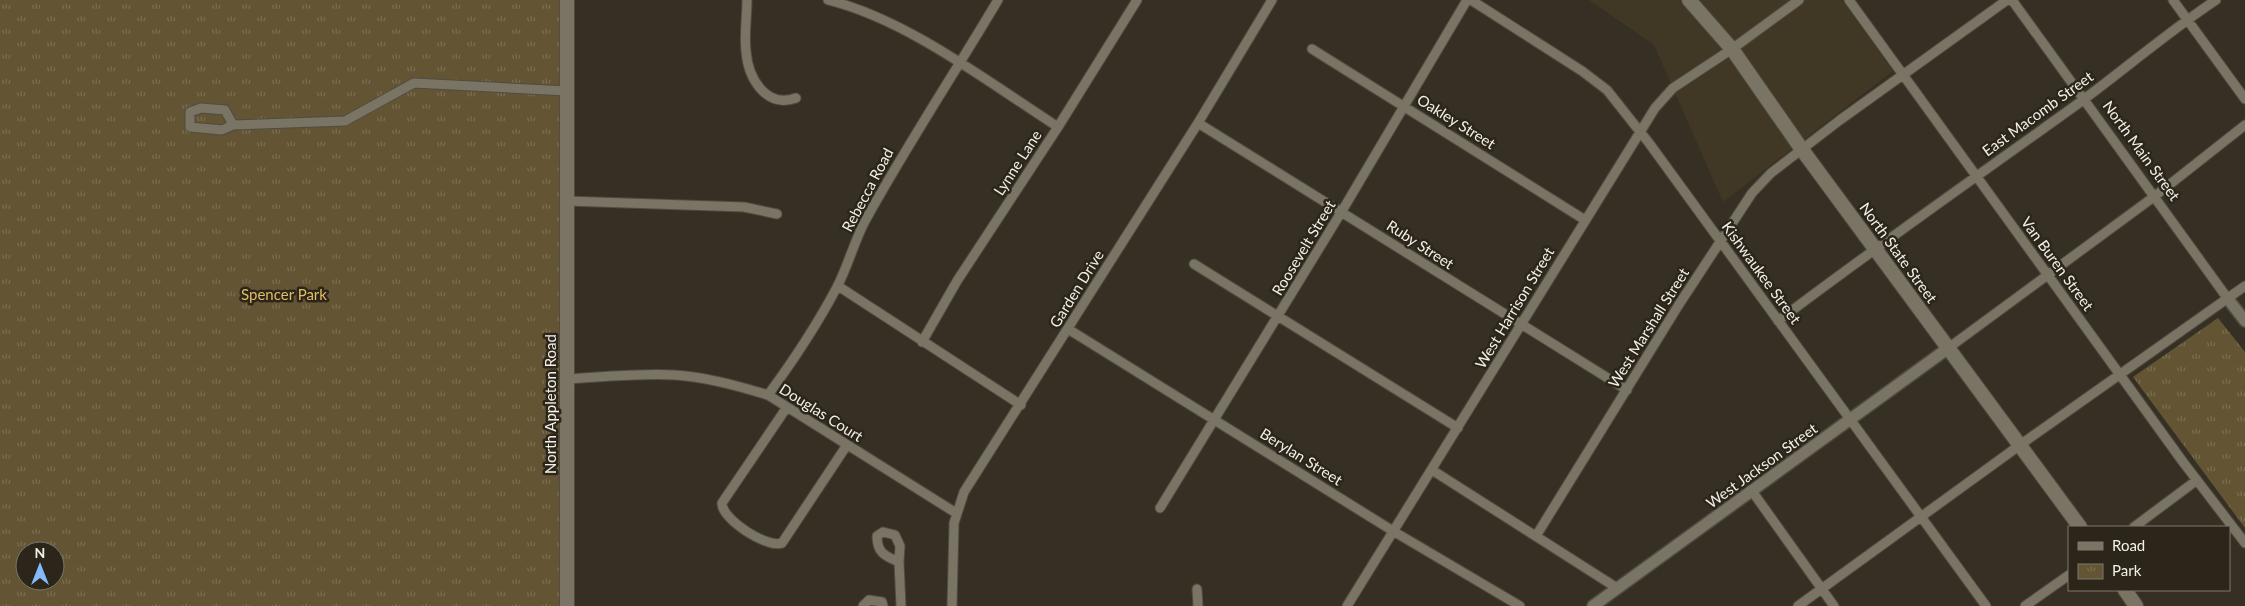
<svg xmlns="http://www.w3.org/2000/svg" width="2245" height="606" font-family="Lato,sans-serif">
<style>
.built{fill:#403724}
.park{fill:url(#park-tufts);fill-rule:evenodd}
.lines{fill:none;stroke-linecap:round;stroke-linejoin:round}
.minor-casing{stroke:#514c41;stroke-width:11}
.tertiary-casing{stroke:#514c41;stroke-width:14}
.secondary-casing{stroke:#514c41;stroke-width:16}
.minor{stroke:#7a7465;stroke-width:9}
.tertiary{stroke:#7a7465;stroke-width:11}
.secondary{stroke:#7a7465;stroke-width:14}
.labels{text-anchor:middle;stroke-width:5;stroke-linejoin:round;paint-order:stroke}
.street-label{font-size:15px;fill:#f4f0e8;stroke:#2c261a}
.park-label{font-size:15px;fill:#e3bc64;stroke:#2c261a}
</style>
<defs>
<pattern id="park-tufts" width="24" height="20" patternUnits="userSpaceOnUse" patternTransform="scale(1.25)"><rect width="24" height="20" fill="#635434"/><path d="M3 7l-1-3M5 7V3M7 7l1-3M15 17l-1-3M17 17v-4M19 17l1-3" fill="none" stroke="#7a6d51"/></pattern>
</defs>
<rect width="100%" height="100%" fill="#363024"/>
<path class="built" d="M1589,0H1842L1893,71L1723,202L1654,45Z"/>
<path class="park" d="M0,0H567L569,606H0ZM25,551H55V581H25Z
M2218,318L2245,352V528L2133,377Z"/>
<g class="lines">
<g class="minor-casing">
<path id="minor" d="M747,0C747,17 744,34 746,51C748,78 766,109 796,98
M828,0C908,20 988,82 1058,127
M1471,0L1582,71L1607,90L1649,143L1986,606
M1849,0L2183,462L2245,543
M2012,0L2228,299
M2173,0L2245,99
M1312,49L1585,220
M201,108L225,110L233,125L222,130L190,127V112Z
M1198,123L1627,390
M233,125L345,121L414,83L567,91
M567,201L744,207L777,214
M1194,264L1458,428
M838,286L1021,405
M1778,321C1877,246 1979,175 2079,103C2125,69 2168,32 2216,0
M1068,329L1393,531L1520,606
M922,342L957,281L1058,127L1137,0
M1947,349L2155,196L2245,125
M568,379C603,377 639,373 675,375C706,377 738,386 768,395L956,513
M768,395C793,361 817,325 837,287C848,266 854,242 865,221C907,145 954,74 998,0
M787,407L722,503C721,519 768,549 782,543L847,445
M1432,470L1617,588
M1752,491L1834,606
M1160,508L1342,211L1467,0
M2134,527L2197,480
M883,532L895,535L900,546L899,562C885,556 877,553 877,536Z
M1536,536L1678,306L1752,193L1771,173L1840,120L2007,0
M899,562L901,606
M1197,589L1198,606
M863,606L869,600L882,602L883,606
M952,606L954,523L964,492L1198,123L1272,0
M1347,606L1655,108L1673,88L1732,49L1799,0
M1798,606L2020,445L2245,286
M2025,606L2069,575"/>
</g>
<g class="tertiary-casing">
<path id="tertiary" d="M2228,299L2245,321
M1593,606L1947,349"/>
</g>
<g class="secondary-casing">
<path id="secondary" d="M1689,0L1732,49L1803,151L2080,527
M2125,590L2136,606
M567,606V0"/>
</g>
<use href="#minor" class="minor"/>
<use href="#tertiary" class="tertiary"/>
<use href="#secondary" class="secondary"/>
</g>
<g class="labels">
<g class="street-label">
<text transform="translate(2038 114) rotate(-36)" y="5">East Macomb Street</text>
<text transform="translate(1456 122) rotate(32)" y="5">Oakley Street</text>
<text transform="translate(2141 151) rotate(54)" y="5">North Main Street</text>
<text transform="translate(1018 163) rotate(-57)" y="5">Lynne Lane</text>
<text transform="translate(868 190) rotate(-62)" y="5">Rebecca Road</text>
<text transform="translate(1420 245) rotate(33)" y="5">Ruby Street</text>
<text transform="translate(1304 248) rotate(-59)" y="5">Roosevelt Street</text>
<text transform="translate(1898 253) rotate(54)" y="5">North State Street</text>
<text transform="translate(2057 264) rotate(54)" y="5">Van Buren Street</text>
<text transform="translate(1761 273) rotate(54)" y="5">Kishwaukee Street</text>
<text transform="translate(1077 289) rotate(-58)" y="5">Garden Drive</text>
<text transform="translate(1515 308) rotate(-59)" y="5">West Harrison Street</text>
<text transform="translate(1649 328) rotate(-58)" y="5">West Marshall Street</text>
<text transform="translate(551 404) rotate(-90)" y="5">North Appleton Road</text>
<text transform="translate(821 413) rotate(32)" y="5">Douglas Court</text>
<text transform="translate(1301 457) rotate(32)" y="5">Berylan Street</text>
<text transform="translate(1762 466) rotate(-36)" y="5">West Jackson Street</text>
</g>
<g class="park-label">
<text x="284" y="300">Spencer Park</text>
</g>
</g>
<rect x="2068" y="526" width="162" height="65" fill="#2c261a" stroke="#7c776c"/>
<rect x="2078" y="542" width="25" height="8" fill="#7a7465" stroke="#7c776c"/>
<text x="2112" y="551" font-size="15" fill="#f4f0e8">Road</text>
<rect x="2078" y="564" width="25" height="15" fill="url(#park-tufts)" stroke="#7c776c"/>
<text x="2112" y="576" font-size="15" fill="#f4f0e8">Park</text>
<g transform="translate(40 566)"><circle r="24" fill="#2c261a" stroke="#7c776c"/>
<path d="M0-4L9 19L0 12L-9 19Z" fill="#86bbfb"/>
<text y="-8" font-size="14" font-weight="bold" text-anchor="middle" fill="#f4f0e8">N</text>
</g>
</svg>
